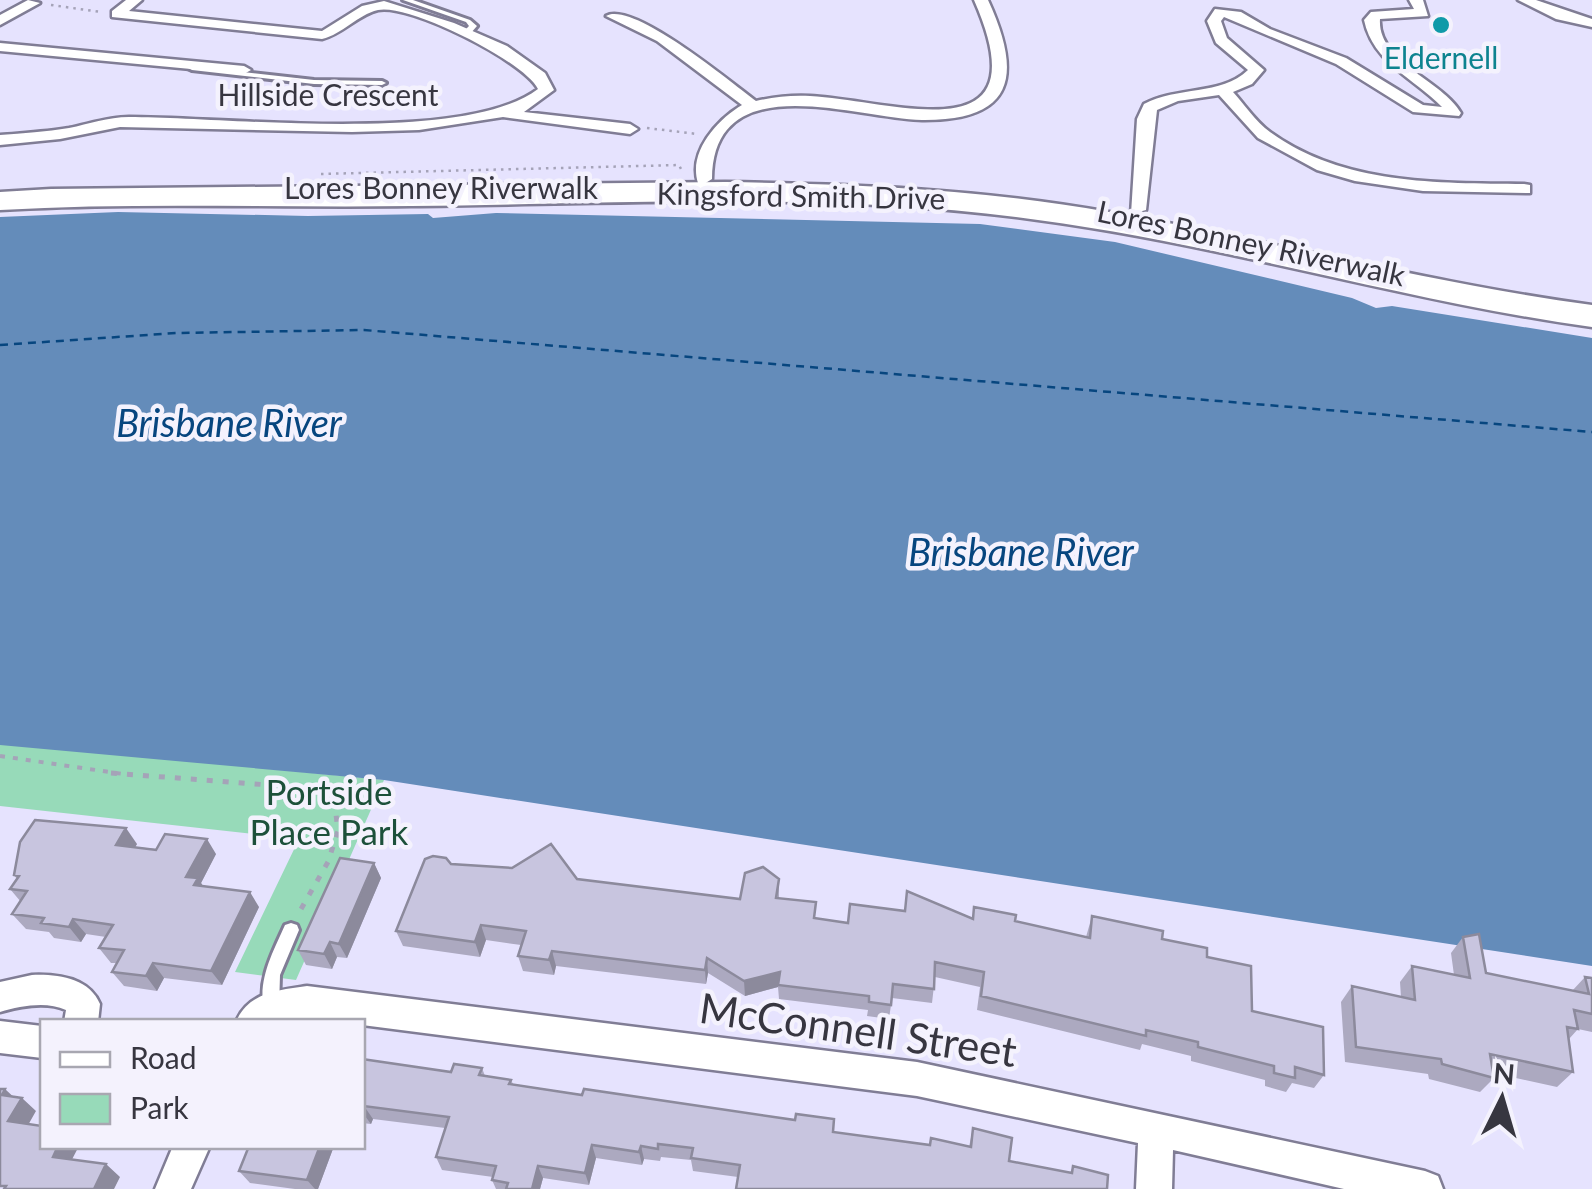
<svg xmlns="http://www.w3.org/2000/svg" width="1592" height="1189" font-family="Lato,sans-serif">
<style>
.green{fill:#97dab9}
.water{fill:#648cba}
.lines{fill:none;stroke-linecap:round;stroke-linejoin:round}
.ferry{stroke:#07467f;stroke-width:2.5;stroke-dasharray:8 6;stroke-linecap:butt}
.lane-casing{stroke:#807d95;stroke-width:6}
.street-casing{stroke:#807d95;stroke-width:5}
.highway-casing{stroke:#807d95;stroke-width:5}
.path-far2{stroke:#a5a3b8;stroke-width:2.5;stroke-dasharray:2.5 5;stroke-linecap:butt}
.path-far1{stroke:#a5a3b8;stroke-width:4;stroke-dasharray:5 8;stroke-linecap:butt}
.path{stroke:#a5a3b8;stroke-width:5;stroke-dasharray:6 10;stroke-linecap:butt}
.lane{fill:#fff;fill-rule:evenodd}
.street{fill:#fff;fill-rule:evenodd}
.highway{fill:#fff;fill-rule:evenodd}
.wall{fill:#aca9c0}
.shaded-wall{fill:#8c8a9c}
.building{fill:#c8c5df;stroke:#8c8a9c;stroke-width:2.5}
.culture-dot{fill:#0f9aa8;stroke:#f4f2fd;stroke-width:4}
.labels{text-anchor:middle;stroke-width:9;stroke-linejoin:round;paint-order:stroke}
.far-culture-label{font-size:30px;fill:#0d838f;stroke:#f4f2fd}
.far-street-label{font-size:30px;fill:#373640;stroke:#f4f2fd}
.park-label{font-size:35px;fill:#1d513a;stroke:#f4f2fd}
.water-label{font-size:38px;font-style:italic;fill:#07467f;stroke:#f4f2fd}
.near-street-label{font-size:42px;fill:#373640;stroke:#f4f2fd}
</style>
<rect width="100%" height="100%" fill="#e6e3fe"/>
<path class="green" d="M0,745H29L384,780L296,980L235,972L299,839L0,806Z"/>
<path class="water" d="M118,212L308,216L428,214L433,218L496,213L980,224L1115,242L1352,298L1376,308L1392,306L1592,338V966L384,780L0,745V217Z"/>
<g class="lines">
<path class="ferry" d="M0,345L176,333L364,330L1592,432"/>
<g class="lane-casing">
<path id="lane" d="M403,0H413L470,20L477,26L470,34H464L463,32L469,26L466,22Z
M189,66L314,80L382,81L386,83L382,85L314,84L192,70L188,68Z
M291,923L297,925L299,930L280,975L279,1007L277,1013L271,1015L265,1013C256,982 273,952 285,925Z"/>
</g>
<g class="street-casing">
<path id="street" d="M28,0L40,3L0,25V15Z
M126,0H142L129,11L322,31L362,6L384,1L454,23L507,46L545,73L554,90L524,112L630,124L638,129L630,134L503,117L419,130L352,132L120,127L60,139L0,145V135C23,133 46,132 69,128C89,124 108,117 129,117C227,117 464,145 538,89C524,61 408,3 378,10C357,15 343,34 322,39L112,17V11Z
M974,0H988C1022,74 1016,121 922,120C857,119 713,64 712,179L704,184L698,183C688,152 717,120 742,105L657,41L606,16C632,0 732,83 756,101C774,97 791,95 810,96C897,101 1043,156 974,0Z
M1409,0H1423L1428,16L1380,19C1377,62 1442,80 1461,113L1459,116L1413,112L1336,64L1224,17L1221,21L1227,38L1264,70L1252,84L1233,92C1245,105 1255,121 1270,132C1343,185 1437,183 1524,184L1530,185V193L1423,191L1355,181L1317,170L1258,138L1219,95L1178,101L1157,110L1146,210L1131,214L1137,119L1144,104C1177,86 1221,96 1248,70L1216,43L1207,21L1215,9L1241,12L1270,29L1346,58L1423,105L1442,107C1414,78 1373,63 1364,20L1371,12L1414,9Z
M1518,0H1536L1592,19V27L1556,19Z
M0,43L244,66L251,70L244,74L0,51Z
M32,975C58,974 89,978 100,1004L98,1022H64L66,1010C46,1001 21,1006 0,1012V982Z
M307,986L917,1062L1425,1171L1438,1176L1443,1189H1344L1173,1150L1172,1189H1136L1138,1143L917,1096L362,1025V1022L307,1018L236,1022C248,992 279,990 307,986Z
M0,1021L42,1026V1058L0,1053Z
M173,1146H210L191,1189H155Z"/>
</g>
<g class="highway-casing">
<path id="highway" d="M725,182C854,184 982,189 1109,212C1271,240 1429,283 1592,305V327C1405,301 1225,245 1038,220C830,191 620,204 411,206C274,208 137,202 0,210V192L51,189Z"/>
</g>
<path class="path-far2" d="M51,5L101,12
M647,128L697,134
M321,174L679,165L681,169"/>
<path class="path-far1" d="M0,756L130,775"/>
<path class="path" d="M111,773L295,787L324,795L335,806L338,831L328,862L297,916"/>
<use href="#lane" class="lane"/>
<use href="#street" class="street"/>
<use href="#highway" class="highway"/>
</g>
<path class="wall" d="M137,844L135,847L216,854L201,883L203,886L259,907L222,985L164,978L157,991L124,986L112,972L117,963H111L99,948L106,937L86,934L81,942L54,938L49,932L26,929L12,914L21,902L10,889L17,879L14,875Z
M374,863L381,878L347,958L337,957L332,969L306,965L298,950Z
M451,864L740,899L779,879V898L816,918L848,923L972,918L1015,921L1086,937L1092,916L1162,939L1207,957L1252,1011L1324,1075L1314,1088L1292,1083L1286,1092L1265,1086V1080L1191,1061V1056L1142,1044L1140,1050L977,1010L980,987L935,977L932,1003L892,998L889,1019L867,1016L868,1010L779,999L778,987L745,996L708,973L706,984L556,966L554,975L523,971L518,956L521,945L486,940L480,957L403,946L396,931Z
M1463,937L1486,973L1572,991L1585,977H1592V1032L1578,1029L1569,1039L1573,1072L1557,1087L1493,1073L1494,1078L1480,1092L1429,1079L1428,1074L1345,1062L1341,1002L1352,986L1401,997L1400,982L1412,966L1454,975L1451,953Z
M362,1059L451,1072L482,1068L485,1076L511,1080L513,1084L833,1132L930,1145L969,1147L973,1128L1009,1161L1070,1173L1073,1166L1108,1175L738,1177L693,1171L691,1160L661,1157L660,1161L644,1159L642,1165L596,1158L589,1185L543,1178L540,1189H496L492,1180L493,1177L442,1170L436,1157L445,1128L373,1119L371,1124L362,1123Z
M334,1146L318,1189H295L250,1183L239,1171Z"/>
<path class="shaded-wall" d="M126,828L137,844L127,861L116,845Z
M207,839L216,854L201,883L208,893L204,900L186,877Z
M374,863L381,878L347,958L339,944Z
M250,892L259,907L222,985L211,971Z
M73,919L86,934L81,942L69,927Z
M481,925L486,940L480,957L475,942Z
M330,942L337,957L332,969L324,954Z
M552,951L556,966L554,975L549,960Z
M707,958L708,973L706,984L705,970Z
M153,963L164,978L157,991L146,976Z
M780,972L778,987L745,996L744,981Z
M5,1089L19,1102L22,1098L36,1111L23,1134L8,1121L2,1095Z
M364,1106L373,1119L371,1124L362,1112Z
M592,1145L596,1158L589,1185L585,1173Z
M58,1146H79L67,1169L53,1157Z
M320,1146H334L318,1189H315L307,1180Z
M641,1146L644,1159L642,1165L639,1152Z
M106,1164L120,1177L114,1189H94Z
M538,1166L543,1178L540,1189H532Z"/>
<path class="building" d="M35,820L126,828L116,845L156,850L165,834L207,839L186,877L198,878L194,885L250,892L211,971L153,963L146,976L112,972L124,950L99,948L113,925L73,919L69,927L41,923L44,918L12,914L27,891L10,889L19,876L14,875L20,842Z
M551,844L577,879L740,899L745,873L763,867L779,879L776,898L816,902L814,918L848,923L850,904L905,911L907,891L973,919L974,907L1016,915L1015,921L1090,938L1092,916L1163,931L1162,939L1207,948V957L1251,966L1252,1011L1323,1027L1324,1075L1295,1067V1078L1274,1073V1066L1198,1047V1042L1146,1030V1036L981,996L984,972L935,962L934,989L893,984L891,1005L869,1002V996L778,985L780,972L744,981L707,958L705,970L552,951L549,960L518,956L526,931L481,925L475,942L396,931L425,859L433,856L446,858L451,864L512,868Z
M340,858L374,863L339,944L330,942L324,954L298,950Z
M1479,934L1486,973L1589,994L1585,977L1592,978V1014L1574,1010L1578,1029L1567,1027L1573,1072L1490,1054L1494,1078L1442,1064L1441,1059L1356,1047L1352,986L1415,1000L1412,966L1470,978L1463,937Z
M362,1059L451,1072L454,1064L482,1068L479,1075L511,1080L509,1084L582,1095L584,1089L795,1120L796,1114L834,1119L833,1132L930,1145L931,1138L971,1147L973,1128L1012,1138L1009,1161L1072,1173L1073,1166L1108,1175L1107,1189H736L740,1165L691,1158L693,1148L658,1144V1149L641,1146L639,1152L592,1145L585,1173L538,1166L532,1189H506L508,1183L492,1180L496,1166L436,1157L449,1117L364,1106L362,1111Z
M0,1089H5L2,1095L22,1098L8,1121L42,1126V1146H58L53,1157L106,1164L94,1189H4L6,1186H0Z
M249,1146H320L307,1180L239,1171Z"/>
<circle class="culture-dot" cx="1441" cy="25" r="10"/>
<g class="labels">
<g class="far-culture-label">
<text x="1441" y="69">Eldernell</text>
</g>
<g class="far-street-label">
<text x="328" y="106">Hillside Crescent</text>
<text x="441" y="199">Lores Bonney Riverwalk</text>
<text transform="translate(801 197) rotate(1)" y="10">Kingsford Smith Drive</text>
<text transform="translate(1251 244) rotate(12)" y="10">Lores Bonney Riverwalk</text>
</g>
<g class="park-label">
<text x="329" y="805">Portside<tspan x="329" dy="40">Place Park</tspan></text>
</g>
<g class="water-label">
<text x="229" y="437">Brisbane River</text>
<text x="1021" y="566">Brisbane River</text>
</g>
<g class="near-street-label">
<text transform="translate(858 1030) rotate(8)" y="15">McConnell Street</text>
</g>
</g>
<rect x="40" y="1019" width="325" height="130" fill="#f4f2fd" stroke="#a8a7b1" stroke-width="2.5"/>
<rect x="60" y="1052" width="50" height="15" fill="#ffffff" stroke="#a8a7b1" stroke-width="2.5"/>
<text x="130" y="1069" font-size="30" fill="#373640">Road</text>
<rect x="60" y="1094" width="50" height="30" fill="#97dab9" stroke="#a8a7b1" stroke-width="2.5"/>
<text x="130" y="1119" font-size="30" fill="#373640">Park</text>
<g transform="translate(1502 1099) rotate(5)" stroke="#f4f2fd" stroke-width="8" paint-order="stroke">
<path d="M0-8L18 38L0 25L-18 38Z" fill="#373640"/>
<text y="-15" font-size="28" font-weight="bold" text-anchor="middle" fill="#373640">N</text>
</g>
</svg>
